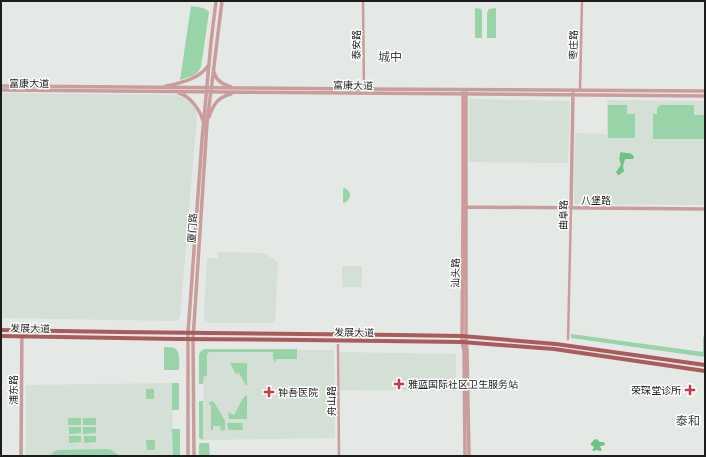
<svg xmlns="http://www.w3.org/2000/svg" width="706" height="457" font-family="'Asap Condensed','Noto Sans SC',sans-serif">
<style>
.built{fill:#d4dfd6}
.green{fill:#98d4a7}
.water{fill:#6dc286}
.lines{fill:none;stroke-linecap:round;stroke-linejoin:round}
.minor{stroke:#ca9d9c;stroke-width:2.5}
.tertiary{stroke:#ca9d9c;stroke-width:3.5}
.primary{stroke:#aa5c5d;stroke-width:4}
.poi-dot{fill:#c83846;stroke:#fff;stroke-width:1.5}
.labels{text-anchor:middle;stroke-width:3;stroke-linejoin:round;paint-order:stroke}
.street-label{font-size:10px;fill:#1b1c1b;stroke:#fff}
.poi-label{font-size:10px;fill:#1b1c1b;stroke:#fff;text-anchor:start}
.quarter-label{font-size:12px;fill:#434744;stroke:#fff}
</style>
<rect width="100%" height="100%" fill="#e4e9e5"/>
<path class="built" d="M1,93L177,95L184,98L190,103L195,109L197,116L180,317L178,320L174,321L1,318Z
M469,99L570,101L568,163L469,162Z
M607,100L705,101V205L574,204L575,133L607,134Z
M218,252L264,253L278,262L275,323H209L206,321L204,317V310L207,258H218Z
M342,266H362V287H342Z
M204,349L334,350L335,438L203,440Z
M340,352L456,354V391L340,390Z
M172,383L173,456H26V385Z"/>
<path class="green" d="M191,6C197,7 205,7 209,12L201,67C197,76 189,77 180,80Z
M475,8L481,9L482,10V38H475Z
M496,8V38H487V13L489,9Z
M608,105H627V114H635V138H608Z
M660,105H694V115H705V139H653V114H657V108Z
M344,188C352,191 352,199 344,203H343V189Z
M571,334L703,352V337L705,336V357L571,338Z
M164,347C167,347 171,347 174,348C181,351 179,363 179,370H164Z
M204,349H297V359H276V363L273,359V352H209L207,355V376H204L203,384H199V355L200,352Z
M230,363H247V385H245V383L239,373L236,374Z
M172,383H179V410H172Z
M146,389H154V399H146Z
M247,395V419H229L228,412L234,415L243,398L245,396Z
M199,401H203V440L199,438Z
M211,401L214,402L225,421V430L221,431L220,426H213V430H211V405H209V403Z
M68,418H81V425H68Z
M83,418H96V425H83Z
M227,423H242L243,429L242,430H228Z
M69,427H81V433L69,434Z
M83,427H96V433L83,434Z
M172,429H180V456H173Z
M69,436H81V442L69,443Z
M84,436H96V442L84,443Z
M146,440H155V450H147Z
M201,443H209L210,456H199V444Z
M107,449L111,450L120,456H49L55,451L59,450Z"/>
<path class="water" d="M621,152C626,154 633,151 634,158L633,159H625L623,166L624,172H622L621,174L618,175L616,172L621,165L619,158L620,156V153Z
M597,439L600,442H604L605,445L601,446L600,447L602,450L600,451L597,450L593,451H592L594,447L591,445V443L594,440Z"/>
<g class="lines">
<path class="minor" d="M363,1L364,89
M580,90L582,1
M568,339L571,208
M338,345L339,456"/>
<path class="tertiary" d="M214,72C216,81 223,84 231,87
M1,86L364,89L705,91
M166,86C181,83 199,79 208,66
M1,90L705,96
M466,90V342L467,350L469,456
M179,93C190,96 200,110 203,121
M463,93V207L462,342L464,350L465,456
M209,117C213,105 218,97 231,94
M464,207L705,209
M571,208L573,93
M21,456L22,324
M188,456V333L202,140L211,42L216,1
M194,456L193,340L207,123L222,1"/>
<path class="primary" d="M1,330L120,332L398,335L462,336L556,344L705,365
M1,336L178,339L304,340L462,342L554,349L705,371"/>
</g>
<g class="poi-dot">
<path d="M397 378h4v4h4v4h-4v4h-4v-4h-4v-4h4z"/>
<path d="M688 384h4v4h4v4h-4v4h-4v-4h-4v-4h4z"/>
<path d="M267 386h4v4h4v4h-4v4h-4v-4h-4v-4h4z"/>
</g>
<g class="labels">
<g class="street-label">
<text transform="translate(356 45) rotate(-90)" y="4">泰安路</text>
<text transform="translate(573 45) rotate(-89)" y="4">枣庄路</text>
<text x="29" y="87">富康大道</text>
<text transform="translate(353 85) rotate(1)" y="4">富康大道</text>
<text x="596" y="204">八堡路</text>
<text transform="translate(563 215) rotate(-89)" y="4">曲阜路</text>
<text transform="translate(192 228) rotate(-86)" y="4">厦门路</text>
<text transform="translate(455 273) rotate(-89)" y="4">汕头路</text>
<text transform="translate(30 328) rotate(1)" y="4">发展大道</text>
<text transform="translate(354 332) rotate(1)" y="4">发展大道</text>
<text transform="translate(13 390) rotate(-90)" y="4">浦东路</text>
<text transform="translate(331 401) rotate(-90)" y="4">舟山路</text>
</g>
<g class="poi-label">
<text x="408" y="388">雅蓝国际社区卫生服务站</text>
<text x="681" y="394" text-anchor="end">荣琛堂诊所</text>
<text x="278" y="396">钟吾医院</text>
</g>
<g class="quarter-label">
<text x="390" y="61">城中</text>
<text x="688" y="425">泰和</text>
</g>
</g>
<rect width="706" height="457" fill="none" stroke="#1b1c1b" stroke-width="4"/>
</svg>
